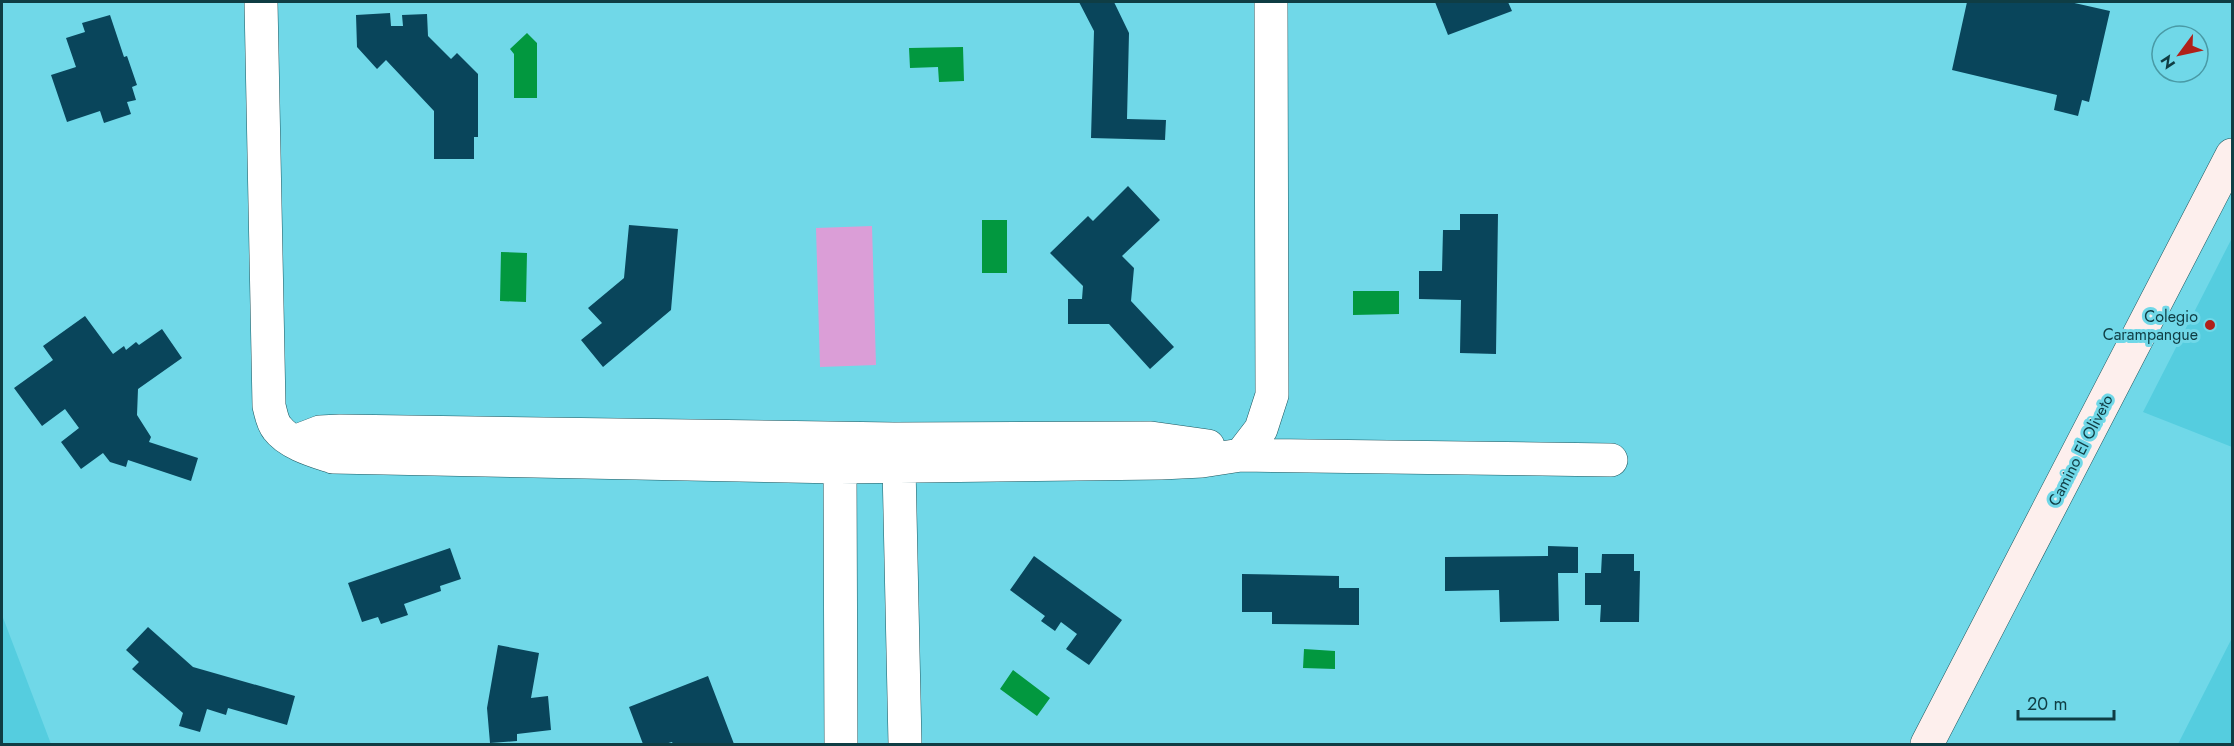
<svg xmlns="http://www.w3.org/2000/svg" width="2234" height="746" font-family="Jost,sans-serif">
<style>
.built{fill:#55cddf}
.green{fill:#db9ed7}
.water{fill:#02983f}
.building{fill:#09455b}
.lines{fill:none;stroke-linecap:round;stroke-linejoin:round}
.street-casing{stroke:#1d565e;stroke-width:34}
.secondary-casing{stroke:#1d565e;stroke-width:34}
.street{stroke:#fff;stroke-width:33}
.secondary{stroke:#fdefed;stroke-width:33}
.poi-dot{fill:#b02019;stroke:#70d8e8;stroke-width:2}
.labels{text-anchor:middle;stroke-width:6;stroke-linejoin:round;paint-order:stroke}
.poi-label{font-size:16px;fill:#0f3d44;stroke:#70d8e8;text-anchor:end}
.street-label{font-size:16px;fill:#0f3d44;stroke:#70d8e8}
</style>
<rect width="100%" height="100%" fill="#70d8e8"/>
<path class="built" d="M2232,238V447L2143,412Z
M2,615L51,744H2Z
M2232,638V744H2178Z"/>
<path class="green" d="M872,226L876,365L820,367L816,228Z"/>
<path class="water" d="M527,33L537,43V98H514V54L510,49Z
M963,47L964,81L939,82L938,67L910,68L909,48Z
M982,220H1007V273H982Z
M501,252L527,253L526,302L500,301Z
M1353,291H1399V314L1353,315Z
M1304,649L1335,651V669L1303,668Z
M1013,670L1050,698L1037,716L1000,689Z"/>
<path class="building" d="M1079,2H1114L1129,33L1127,119L1166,120L1165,140L1091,138L1094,31Z
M1435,2H1508L1512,11L1448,35Z
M1967,2H2070L2110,11L2089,102L2082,100L2078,116L2054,110L2057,95L1952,70Z
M390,13L391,26H403L402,15L427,14L428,36L451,59L457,53L478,74V137H474V159H434V111L386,60L377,69L357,47L356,15Z
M110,15L124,57L127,56L137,85L132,87L136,100L127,102L131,114L104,123L100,111L67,122L51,75L76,67L66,38L85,32L82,23Z
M1128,186L1160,220L1122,256L1134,268L1131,301L1174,347L1150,369L1109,324H1068V299H1082L1083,286L1050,253L1088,216L1093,221Z
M1460,214H1498L1496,354L1460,353L1461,300L1419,299V271H1442L1443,230H1460Z
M629,225L678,229L671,310L603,367L581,340L602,323L588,308L624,278Z
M85,316L113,354L124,346L126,350L136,342L139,345L162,329L182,358L138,389L137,415L151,437L149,442L198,458L191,481L128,460L126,467L110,462L103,453L81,469L61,442L79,428L65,409L42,426L14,388L53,360L43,346Z
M1548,546L1578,547V573H1558L1559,621L1500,622L1499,590L1445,591V557L1548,556Z
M450,548L461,579L440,586L441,591L404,604L408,615L381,624L378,617L362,622L348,583Z
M1602,554H1634V571H1640L1639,622H1600L1601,605H1585V573H1601Z
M1034,556L1122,620L1089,665L1066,649L1077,634L1061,622L1055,631L1041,621L1045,616L1010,590Z
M1242,574L1339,576V588H1359V625L1272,624V612H1242Z
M148,627L193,667L295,696L287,725L228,708L226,715L207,709L200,732L179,726L183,713L132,669L139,662L126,650Z
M498,645L539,653L531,698L548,696L551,730L517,734V741L490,743L487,708Z
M708,676L734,744H673L672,742L665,744H643L629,707Z"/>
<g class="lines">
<g class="street-casing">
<path id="street" d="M261,2L269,406C271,413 272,422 277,428C289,444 315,451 333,457L840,467L1161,463L1202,461L1241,455L1611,460
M294,442L320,432L340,431L894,439L1151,438L1208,446
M895,444L899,466L905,744
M1241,455L1261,429L1272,395L1271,2
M841,744L840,467L845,445"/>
</g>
<g class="secondary-casing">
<path id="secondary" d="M1927,744L2232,155"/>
</g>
<use href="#street" class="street"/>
<use href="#secondary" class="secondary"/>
</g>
<circle class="poi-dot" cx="2210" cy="325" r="6"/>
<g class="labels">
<g class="poi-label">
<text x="2198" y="322">Colegio<tspan x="2198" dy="18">Carampangue</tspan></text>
</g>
<g class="street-label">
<text transform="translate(2080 450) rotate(-63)" y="6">Camino El Oliveto</text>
</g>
</g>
<rect width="2234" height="746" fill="none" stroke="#0f3d44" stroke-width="6"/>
<g transform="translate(2180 54) rotate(237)"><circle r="28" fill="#70d8e8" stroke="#499aa6" stroke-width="1.5"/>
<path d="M0-4.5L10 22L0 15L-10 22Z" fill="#b02019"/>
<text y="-9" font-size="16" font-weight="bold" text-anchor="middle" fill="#0f3d44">N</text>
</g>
<path d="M2018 710v9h96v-9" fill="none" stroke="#0f3d44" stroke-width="3"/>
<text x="2027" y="710" font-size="18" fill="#0f3d44" stroke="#70d8e8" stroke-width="4.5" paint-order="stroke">20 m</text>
</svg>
